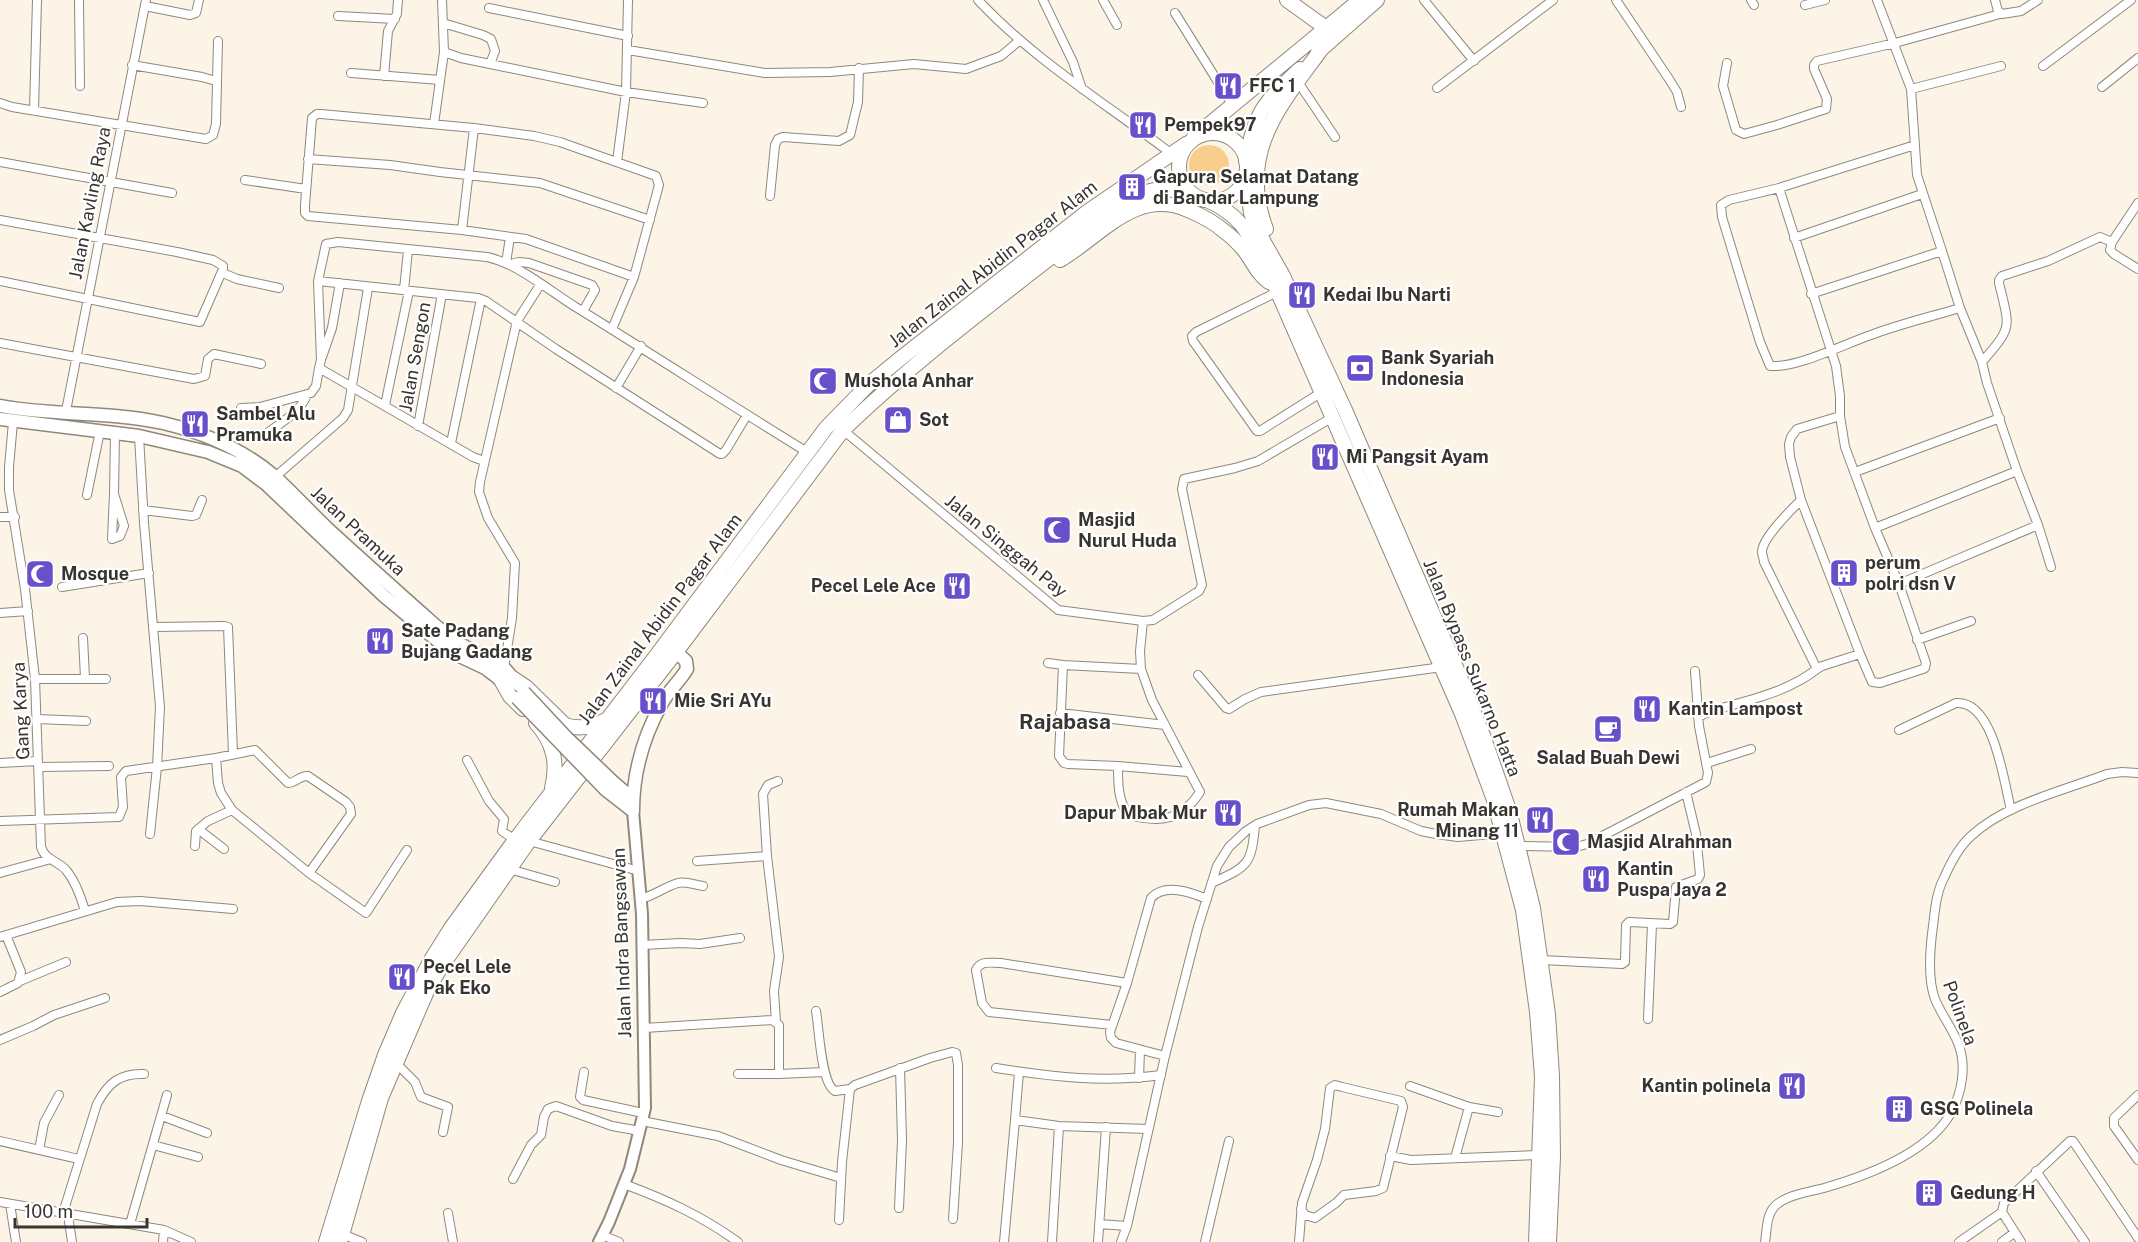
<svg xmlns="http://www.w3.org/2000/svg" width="2138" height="1242" font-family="'Public Sans',sans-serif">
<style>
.green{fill:#f9cd8b}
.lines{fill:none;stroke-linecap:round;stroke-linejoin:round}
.street-casing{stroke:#8f887c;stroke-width:10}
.secondary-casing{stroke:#8f887c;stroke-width:14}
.primary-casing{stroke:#8f887c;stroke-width:15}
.highway-casing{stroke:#8f887c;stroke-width:16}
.street{stroke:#fff;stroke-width:8}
.secondary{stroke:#fff;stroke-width:10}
.primary{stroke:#fff;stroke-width:12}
.highway{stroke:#fff;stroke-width:14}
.primary-bridge-casing{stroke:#8f887c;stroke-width:15;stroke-linecap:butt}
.primary-bridge{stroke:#fff;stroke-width:12}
.labels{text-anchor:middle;stroke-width:4.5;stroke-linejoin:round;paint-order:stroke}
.poi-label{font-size:18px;font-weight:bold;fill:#383530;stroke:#fff;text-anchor:start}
.street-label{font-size:18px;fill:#383530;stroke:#fff}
.quarter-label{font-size:21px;font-weight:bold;fill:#383530;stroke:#fff}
</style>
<rect width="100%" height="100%" fill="#fdf4e8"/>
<path class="green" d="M1189 165a20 20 0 1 1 40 0a20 20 0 1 1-40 0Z"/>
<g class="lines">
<g class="street-casing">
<path id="street" d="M79,0L80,86
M978,0C1035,61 1107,104 1173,155
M1043,0L1073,62L1082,89
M1103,0L1117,25
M1424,0L1474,61
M1616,0L1669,79L1677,92L1681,107
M1751,0L1754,5
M1995,0L1998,11L2002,14L2021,11L2038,0
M1805,5L1825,0
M145,6L190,15L196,13L199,0
M489,8L628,36
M1175,13L1233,106
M338,16L395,19
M443,23L483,35L491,39L495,51L490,64
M628,50L765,73L830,72L914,64L966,69L1001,56L1020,40
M444,52L461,58L626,92L703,103
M1727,63L1723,86L1736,130L1744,134L1777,125L1826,109L1827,99L1814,69V65L1817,61L1895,43L2000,14
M132,65L202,77L216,81
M2043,66L2131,0
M351,73L440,80
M384,76L388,31L397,14L398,0
M1298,82L1335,137
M2102,87L2138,58
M1437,88L1553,0
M1911,89L2001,66
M0,103L12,107L206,139L213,135L216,124L218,41
M34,110L37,0
M434,124L444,52L442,0
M1915,145L1779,188L1729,200L1721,205L1722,217L1760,342L1770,366C1798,368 1844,344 1871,335C1900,324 1930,317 1960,308
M308,159L390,165L440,172L540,183L650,220
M0,162L172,193
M617,162L626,92L628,0
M245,180L306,189
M1779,188L1836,366L1840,396V416L1845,447L1875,528L1899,584L1926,663L1925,668L1923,669L1880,683L1872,682L1860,654L1801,500L1790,457L1789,444L1791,437L1797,429L1840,416
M770,196L775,145L778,139L783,137L839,141L850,135L858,102L859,68
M2138,203L2112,242L2110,250L2114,254L2138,269
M0,220L177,252L213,260L223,266V269L200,322L0,281
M462,230L474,128
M1794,238L1922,194
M1942,251L1960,308L1982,362L1987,383L2017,471L2038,525L2051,567
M506,263L510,237
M511,264L519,262L529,263L592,285L595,290L583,311
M223,273L237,279L279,288
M318,281L478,298L486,301L556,349L720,454H722L726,450L747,415
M404,290L408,250
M1277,292L1196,332L1192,336L1193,341L1257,431H1260L1322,392
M1811,294L1942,251L1917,175L1911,89L1877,0
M612,329L634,277L659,185L656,176L560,142L534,136L474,128L321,114H317L312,118L305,205V213L308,216L462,230L526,239L634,277
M0,343L194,379L205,376L208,359L214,354L261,364
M322,357L332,328L340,283
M1982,362C2013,326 2010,329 1999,283V280L2002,276L2048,261L2100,237L2112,242
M616,388L641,346
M385,405L409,291
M241,408L260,407L311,393L316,386L319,368
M66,411L146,0
M13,422L9,467V490L25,589L35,679L41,847C45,860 58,861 66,870C76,882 81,897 85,911
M418,426L442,294
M843,430L1058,610L1143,621L1153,620L1199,591L1202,585L1182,489L1184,479L1235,468L1258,461L1333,417
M139,436L144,523L160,707L157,767L150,834
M262,437C277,425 300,413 307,395
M451,443L481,299
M484,461L473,457L319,368L321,360L318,281L326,244L338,242L487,257C516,263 549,290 574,306C652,354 729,404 807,452
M1855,472L2000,418
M275,477L343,418L348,410L368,288
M114,494L112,539L120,536L124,526L114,494L115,433
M87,495L100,431
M1801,500C1791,510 1762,538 1762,552C1762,555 1764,559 1764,562L1817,669L1822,666L1860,654
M143,510L192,516L196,515L202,500
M0,517H15
M1875,528L2017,471
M1899,584L2038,525
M62,587L149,573
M0,613L28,611
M154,627L224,626L228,627L233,754
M83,638L85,678
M1917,640L1971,621
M1048,663L1063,665
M504,668L512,618L515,563L488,518L479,492L480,482L517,321L540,285
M1141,669L1063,665L1059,756L1064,763L1068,764L1118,766L1188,772
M1198,675L1226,708L1229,709L1245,699L1261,692L1442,667
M35,679H106
M1060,713L1165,725
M1698,717L1709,712C1746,700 1785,694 1817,669
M37,719L86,721
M1899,730L1956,703C1994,700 2004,783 2011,810
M216,758L218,783L221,793L232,810L309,873L366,913L407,850
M467,760L489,801L504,819L502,831L515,840
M0,763L38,761
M1707,763L1751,749
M1118,766C1118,784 1118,800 1128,815C1160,823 1181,821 1200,792L1152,700L1141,669L1140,651L1143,621
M39,767L109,766
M0,821L119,817L123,807L121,777L126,771L216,758L255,750L288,783C296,783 300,775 308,776L346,802L350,807L351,814L309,873
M198,829L224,849
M529,841L639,871
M195,846L196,831L208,821L232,810
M1519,846L1576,847L1587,844L1706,782L1708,773L1699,726L1695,671
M697,861L767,856
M509,869L555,882
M0,873L51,859
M1212,883C1248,866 1251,866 1255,826
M640,899C654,896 664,887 678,883C686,881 695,885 703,886
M0,937L117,902L140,901L233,909
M642,945L681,943L700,944L740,938
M1542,960L1622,964L1625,962L1626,925L1629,922L1670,924L1673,922L1676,887L1698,879L1700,875L1696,834L1686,792
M20,981L66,962
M0,992L18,983L21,972L6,935
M816,1011C819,1028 821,1084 835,1091L850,1089
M1648,1019L1652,924
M776,1022L774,991L779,957L767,856L763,794L768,785L778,781
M1112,1025L989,1012L982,1003L976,970C981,960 990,963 1001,963L1127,983
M644,1028L772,1020L779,1025V1074L824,1072
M0,1040L33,1026L54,1015L105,998
M1165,1056L1116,1043L1111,1038L1110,1032L1127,983L1151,898C1165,883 1190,892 1207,899
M395,1062L415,1082L421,1097L448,1107L443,1132
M996,1068C1054,1077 1103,1083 1161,1075
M584,1072L580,1097L583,1100L643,1113
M738,1074H779
M1139,1078L1140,1050
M1410,1086L1469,1107L1498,1112
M2138,1095L2114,1118V1126L2138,1160
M162,1116L207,1133
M1015,1120L1019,1072
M642,1121L718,1136L781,1160L841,1178
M0,1141L79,1159
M153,1145L198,1157
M39,1150L44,1123L59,1095
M1390,1156L1411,1160L1540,1155
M1455,1158L1469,1107
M2036,1171L2085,1242
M513,1179L531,1145L541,1135L544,1117L548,1109L556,1106L612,1126L640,1131
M624,1184C667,1200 700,1215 738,1242
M0,1202L164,1230L191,1242
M10,1204L16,1242
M899,1208L902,1140L900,1068
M2002,1212L2021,1242
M63,1213L97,1104C108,1083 120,1073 144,1074
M448,1213L453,1242
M68,1215L72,1242
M839,1220L842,1162L850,1089L855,1085L930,1058L952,1052L956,1053L958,1065V1143L953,1219
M130,1224L167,1095
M1099,1224L1127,1226
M342,1234L362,1242
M602,1235L619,1242
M163,1242L164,1230
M1004,1242L1015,1120L1059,1126L1148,1129
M1052,1242L1059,1126
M1098,1242L1106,1127
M1121,1242L1127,1226L1165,1056L1198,927L1217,866L1229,847L1246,831L1257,824L1309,805L1326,803L1381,814L1421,831L1436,834L1458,837L1503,833
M1205,1242L1229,1141
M1299,1242L1302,1203L1317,1160L1325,1129L1330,1088L1335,1085L1342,1087L1401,1101L1403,1107L1383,1188L1376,1191L1344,1195L1336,1203L1315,1218L1305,1215L1301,1209
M1765,1242C1767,1231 1766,1216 1774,1207C1785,1195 1809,1192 1824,1188C1866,1176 1928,1153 1951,1113C1962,1093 1967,1065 1958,1043C1952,1028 1941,1014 1935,999C1927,978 1930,948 1933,926C1935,910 1936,893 1944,878C1950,864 1960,846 1971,836C2005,804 2063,791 2107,774L2122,772L2138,773
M1959,1242L2002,1212L2004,1203L2070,1141H2073L2138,1238
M2002,1242L2015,1232"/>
</g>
<g class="secondary-casing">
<path id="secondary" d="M599,1242L609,1222L630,1169L645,1108L642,914L633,811"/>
</g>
<g class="primary-casing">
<path id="primary" d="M0,406C54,416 109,411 163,423C201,432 242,449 273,475C292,492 309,511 328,529C364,562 400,594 436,626L453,640L504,668L520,686
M0,419L139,436L208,452L242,466L266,484L384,596L451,652L485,668L497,677L508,688
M613,782L633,799
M606,790L633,811
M633,811C633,772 643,737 662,703C669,690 680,681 687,669L686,661L676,652"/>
</g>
<g class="highway-casing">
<path id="highway" d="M1287,0L1326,28
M1318,52L1377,0
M1179 167a34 34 0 1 1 68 0a34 34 0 1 1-68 0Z
M1194,137L1360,0
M1246,161C1255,111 1264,103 1300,69
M1246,173L1251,213L1261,237L1283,276L1345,410L1458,672L1484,738L1509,810L1533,908L1548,1014L1552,1076L1553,1157L1549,1242
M1207,200C1241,215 1249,234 1266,265L1462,714L1493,797L1523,910L1537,1012L1542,1077L1536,1242
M1266,229C1237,152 1280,106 1323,47
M1060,260C1101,236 1136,187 1188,210C1200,215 1214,222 1224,231C1231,236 1238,243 1244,250C1252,260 1258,275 1269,282
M514,679L526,687L565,725C580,730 593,727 606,720
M502,682L510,696L523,709
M536,723C554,743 558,763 552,788
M326,1242L369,1101L385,1055L403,1013L431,960L451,928L515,840L656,656L826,428L868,385L901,358L1087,212L1186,144
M340,1242L381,1098L427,991L441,967L529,841L676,652L843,430C928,348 1026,278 1118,205C1148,189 1164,183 1197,197"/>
</g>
<use href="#street" class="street"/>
<use href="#secondary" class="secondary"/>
<use href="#primary" class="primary"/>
<use href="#highway" class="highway"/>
<g class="primary-bridge-casing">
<path id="primary-bridge" d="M524,692L567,738L613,782
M517,698L606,790"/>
</g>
<use href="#primary-bridge" class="primary-bridge"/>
</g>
<defs>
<g id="restaurant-square" transform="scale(1.5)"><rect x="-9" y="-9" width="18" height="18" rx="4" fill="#6750ca" stroke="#fff"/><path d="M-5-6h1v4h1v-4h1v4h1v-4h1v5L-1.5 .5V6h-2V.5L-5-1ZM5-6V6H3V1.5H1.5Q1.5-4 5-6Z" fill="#fff"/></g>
<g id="building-square" transform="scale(1.5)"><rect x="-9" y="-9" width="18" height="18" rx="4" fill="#6750ca" stroke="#fff"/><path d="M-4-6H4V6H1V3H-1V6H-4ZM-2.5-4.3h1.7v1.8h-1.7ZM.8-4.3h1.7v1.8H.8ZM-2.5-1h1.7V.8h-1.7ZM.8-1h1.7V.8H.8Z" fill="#fff"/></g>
<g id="bank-square" transform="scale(1.5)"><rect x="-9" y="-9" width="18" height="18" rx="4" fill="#6750ca" stroke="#fff"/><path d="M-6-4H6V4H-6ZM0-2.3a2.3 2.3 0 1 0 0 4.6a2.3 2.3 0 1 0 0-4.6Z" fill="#fff"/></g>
<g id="mosque-square" transform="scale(1.5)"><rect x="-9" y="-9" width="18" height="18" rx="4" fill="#6750ca" stroke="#fff"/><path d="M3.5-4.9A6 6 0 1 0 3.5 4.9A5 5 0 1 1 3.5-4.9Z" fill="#fff"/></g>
<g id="shop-square" transform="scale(1.5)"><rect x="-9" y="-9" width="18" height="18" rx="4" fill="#6750ca" stroke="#fff"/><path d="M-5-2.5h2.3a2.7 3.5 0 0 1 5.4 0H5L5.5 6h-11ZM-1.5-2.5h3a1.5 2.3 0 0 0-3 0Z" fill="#fff"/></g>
<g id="cafe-square" transform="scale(1.5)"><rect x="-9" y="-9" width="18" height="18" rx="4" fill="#6750ca" stroke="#fff"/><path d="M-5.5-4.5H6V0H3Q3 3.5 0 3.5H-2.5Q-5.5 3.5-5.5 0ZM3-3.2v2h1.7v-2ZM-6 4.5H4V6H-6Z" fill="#fff"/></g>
</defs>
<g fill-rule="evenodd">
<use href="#restaurant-square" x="1228" y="86"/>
<use href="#restaurant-square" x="1143" y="125"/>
<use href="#building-square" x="1132" y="187"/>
<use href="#restaurant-square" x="1302" y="295"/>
<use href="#bank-square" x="1360" y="368"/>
<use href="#mosque-square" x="823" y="381"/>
<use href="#shop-square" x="898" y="420"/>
<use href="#restaurant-square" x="195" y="424"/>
<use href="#restaurant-square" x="1325" y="457"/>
<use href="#mosque-square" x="1057" y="530"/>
<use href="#building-square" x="1844" y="573"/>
<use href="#mosque-square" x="40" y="574"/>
<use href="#restaurant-square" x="957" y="586"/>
<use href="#restaurant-square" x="380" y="641"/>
<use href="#restaurant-square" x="653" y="701"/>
<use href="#restaurant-square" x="1647" y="709"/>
<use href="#cafe-square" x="1608" y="729"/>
<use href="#restaurant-square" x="1228" y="813"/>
<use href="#restaurant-square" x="1540" y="820"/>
<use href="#mosque-square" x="1566" y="842"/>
<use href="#restaurant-square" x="1596" y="879"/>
<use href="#restaurant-square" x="402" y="977"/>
<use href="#restaurant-square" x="1792" y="1086"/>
<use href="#building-square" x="1899" y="1109"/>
<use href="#building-square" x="1929" y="1193"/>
</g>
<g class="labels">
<g class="poi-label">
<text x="1249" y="92">FFC 1</text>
<text x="1164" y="131">Pempek97</text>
<text x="1153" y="183">Gapura Selamat Datang<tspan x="1153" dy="21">di Bandar Lampung</tspan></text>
<text x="1323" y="301">Kedai Ibu Narti</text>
<text x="1381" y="364">Bank Syariah<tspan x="1381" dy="21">Indonesia</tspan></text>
<text x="844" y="387">Mushola Anhar</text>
<text x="216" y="420">Sambel Alu<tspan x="216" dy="21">Pramuka</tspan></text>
<text x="919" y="426">Sot</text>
<text x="1346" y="463">Mi Pangsit Ayam</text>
<text x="1078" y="526">Masjid<tspan x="1078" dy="21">Nurul Huda</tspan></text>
<text x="1865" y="569">perum<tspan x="1865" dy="21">polri dsn V</tspan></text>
<text x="61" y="580">Mosque</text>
<text x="936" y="592" text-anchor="end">Pecel Lele Ace</text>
<text x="401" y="637">Sate Padang<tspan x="401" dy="21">Bujang Gadang</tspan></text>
<text x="674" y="707">Mie Sri AYu</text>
<text x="1668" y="715">Kantin Lampost</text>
<text x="1608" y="764" text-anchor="middle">Salad Buah Dewi</text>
<text x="1519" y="816" text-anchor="end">Rumah Makan<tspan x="1519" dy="21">Minang 11</tspan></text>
<text x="1207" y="819" text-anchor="end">Dapur Mbak Mur</text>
<text x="1587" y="848">Masjid Alrahman</text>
<text x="1617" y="875">Kantin<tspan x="1617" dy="21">Puspa Jaya 2</tspan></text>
<text x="423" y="973">Pecel Lele<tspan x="423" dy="21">Pak Eko</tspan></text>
<text x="1771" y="1092" text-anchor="end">Kantin polinela</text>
<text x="1920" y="1115">GSG Polinela</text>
<text x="1950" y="1199">Gedung H</text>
</g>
<g class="street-label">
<text transform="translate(90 203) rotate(-79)" y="6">Jalan Kavling Raya</text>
<text transform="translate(993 264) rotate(-38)" y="6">Jalan Zainal Abidin Pagar Alam</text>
<text transform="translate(415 357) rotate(-80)" y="6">Jalan Sengon</text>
<text transform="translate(358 531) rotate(43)" y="6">Jalan Pramuka</text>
<text transform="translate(1006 546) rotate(39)" y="6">Jalan Singgah Pay</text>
<text transform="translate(660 619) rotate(-53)" y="6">Jalan Zainal Abidin Pagar Alam</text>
<text transform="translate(1472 668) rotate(68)" y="6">Jalan Bypass Sukarno Hatta</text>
<text transform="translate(21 711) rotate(-93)" y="6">Gang Karya</text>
<text transform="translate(622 943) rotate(-92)" y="6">Jalan Indra Bangsawan</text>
<text transform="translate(1960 1013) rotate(70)" y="6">Polinela</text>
</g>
<g class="quarter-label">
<text x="1065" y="729">Rajabasa</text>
</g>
</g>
<path d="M15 1218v9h132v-9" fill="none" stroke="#383530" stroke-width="3"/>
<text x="24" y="1218" font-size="18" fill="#383530" stroke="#ffffff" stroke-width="4.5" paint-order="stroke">100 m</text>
</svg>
